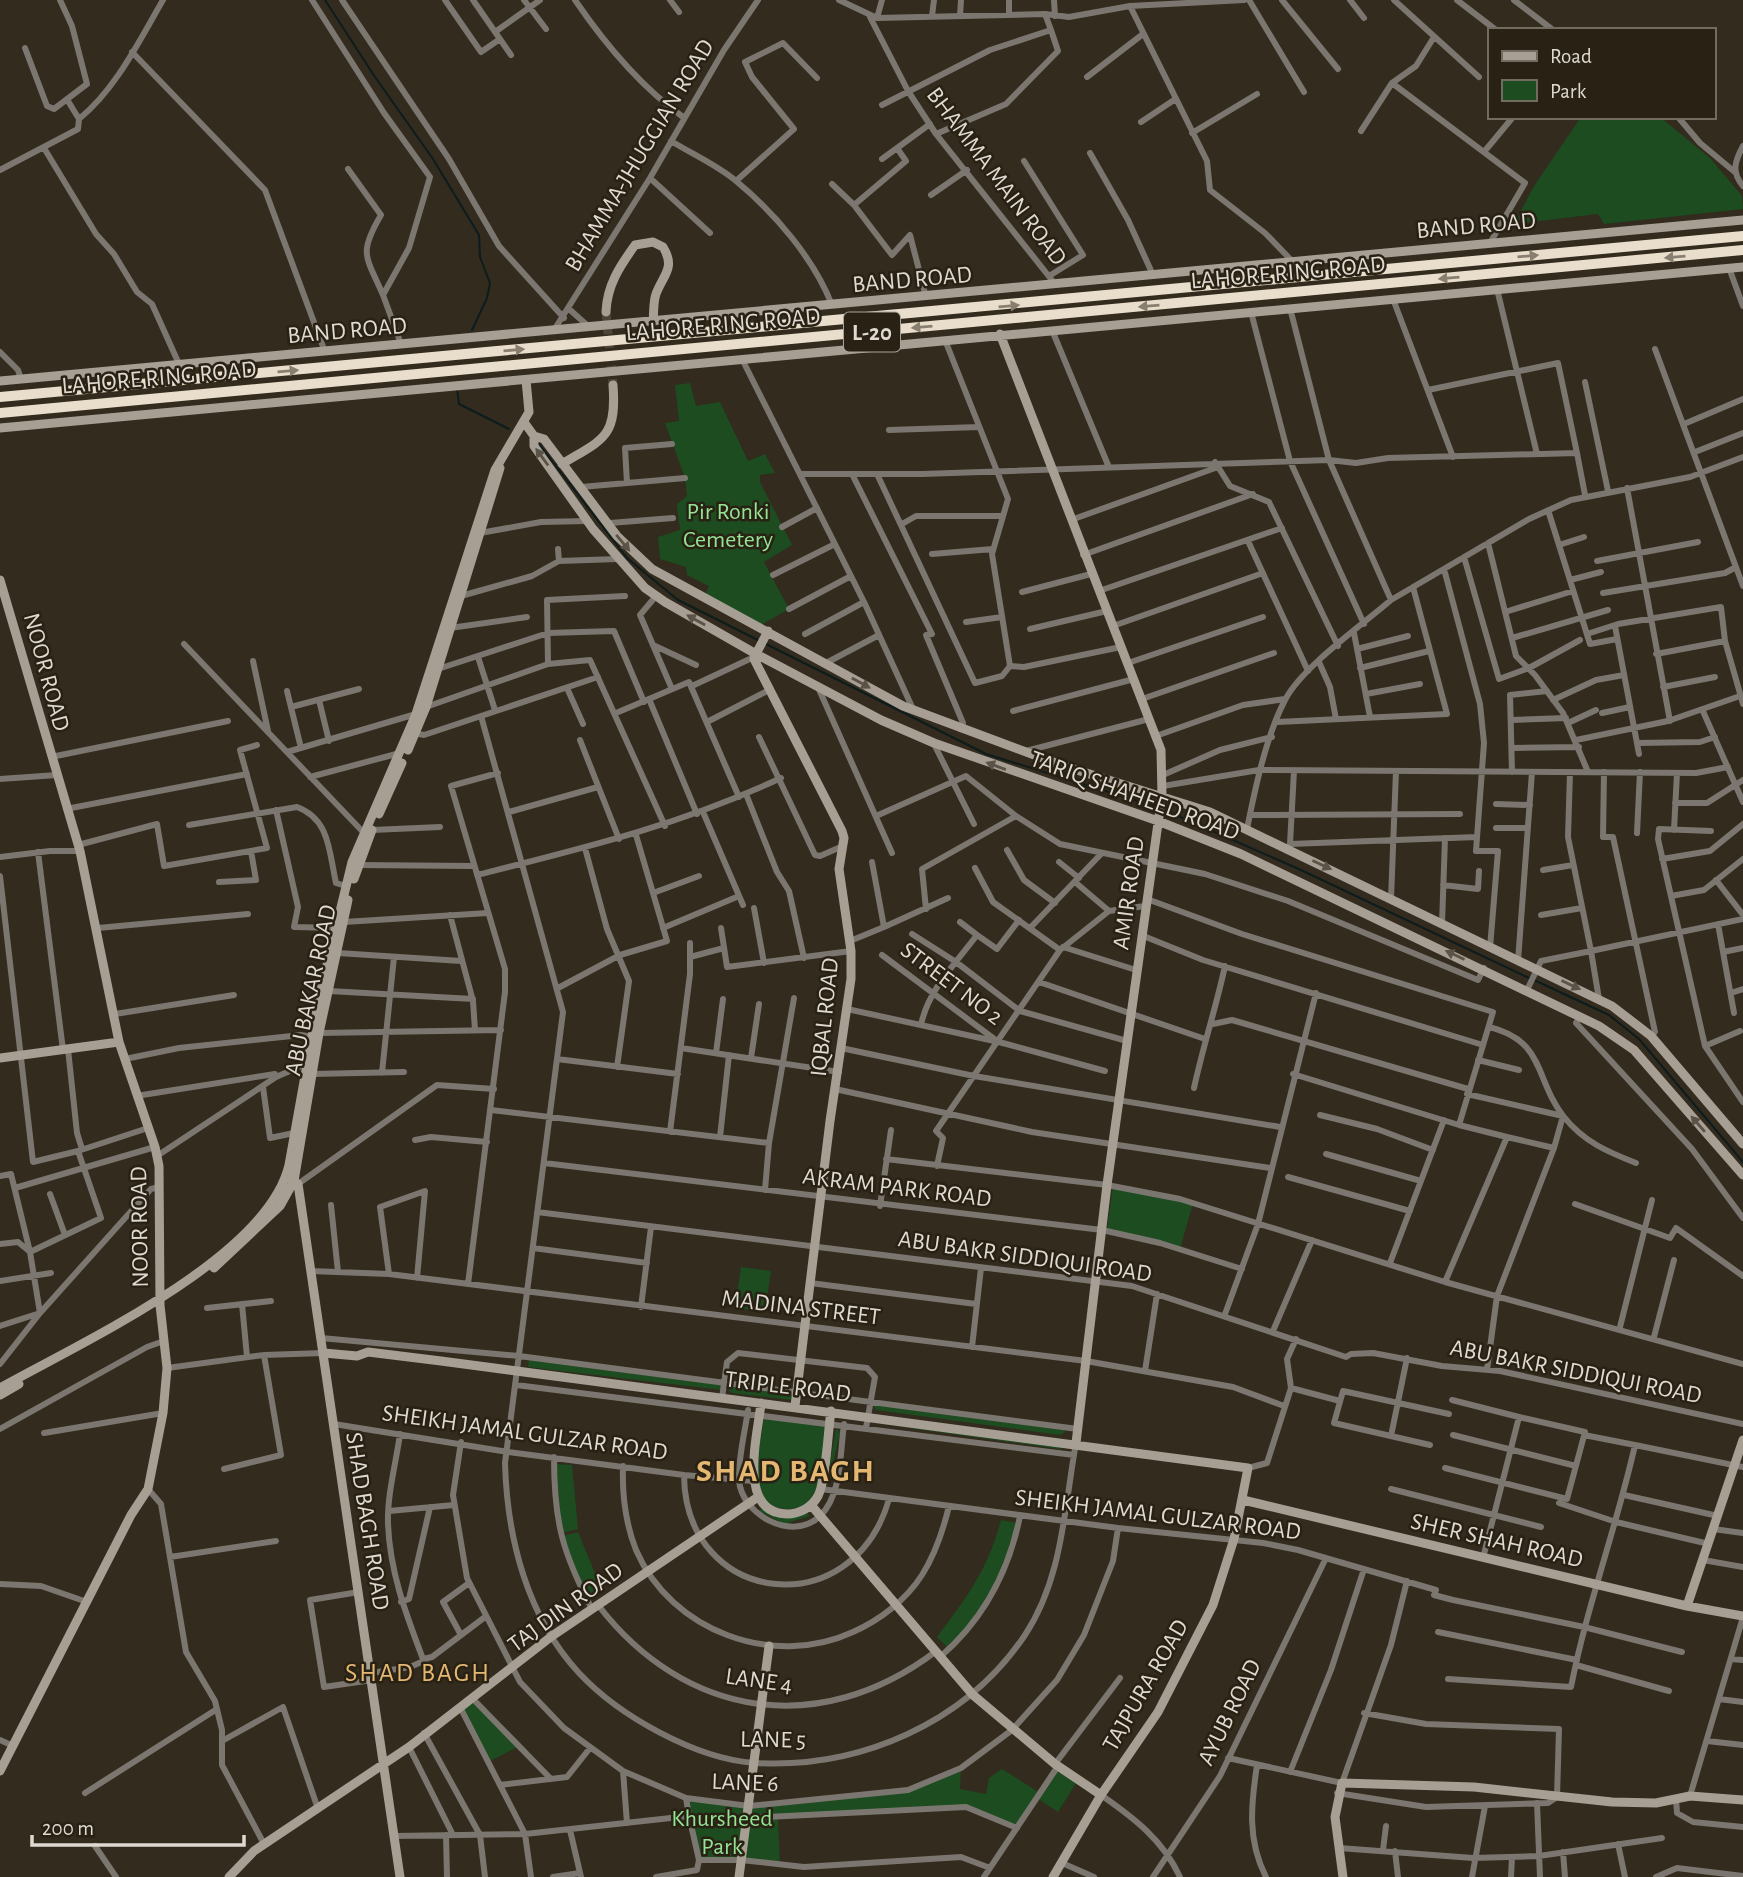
<svg xmlns="http://www.w3.org/2000/svg" width="1743" height="1877" font-family="'Alegreya Sans',sans-serif">
<style>
.green{fill:#1c4c1f}
.lines{fill:none;stroke-linecap:round;stroke-linejoin:round}
.stream{stroke:#0d1c1e;stroke-width:2}
.secondary-tunnel{stroke:#4d4538;stroke-width:9;stroke-dasharray:9 4.5;stroke-linecap:butt}
.street{stroke:#7b766f;stroke-width:6}
.secondary{stroke:#a79f94;stroke-width:9}
.highway{stroke:#e9ddcc;stroke-width:10}
.oneway{fill:#897f70}
.oneway2{fill:#5b5347}
.labels{text-anchor:middle;stroke-width:5;stroke-linejoin:round;paint-order:stroke}
.shield{fill:#292113;stroke:#a8a298;stroke-width:2}
.shield-label{font-size:23px;font-weight:bold;fill:#dfdad1}
.street-label{font-size:24px;fill:#dfdad1;stroke:#292113}
.park-label{font-size:24px;fill:#92e393;stroke:#292113}
.neighbourhood-label{font-size:26px;letter-spacing:2px;fill:#e4b773;stroke:#292113}
.district-label{font-size:32px;font-weight:bold;letter-spacing:2px;fill:#e4b773;stroke:#292113}
</style>
<rect width="100%" height="100%" fill="#332b1d"/>
<path class="green" d="M1581,117H1660L1710,158L1742,196L1743,209L1604,224L1598,214L1514,224L1534,186Z
M690,383L696,406L720,402L748,461L765,454L775,473L760,475V482L792,545L764,562L789,609L759,626L704,597L709,586L687,575L686,567L660,559L658,537L680,530L677,504L687,496L685,478L665,423L679,421L675,385Z
M1113,1186L1193,1203L1180,1249L1107,1229Z
M741,1267L771,1271L765,1312L735,1308Z
M529,1360L721,1385V1390L528,1367Z
M731,1386L793,1394L792,1400L732,1393L728,1390Z
M876,1405L1064,1430L1065,1432L1060,1435L876,1410L874,1407Z
M764,1417L827,1424C824,1445 824,1473 815,1493C802,1520 757,1511 756,1481C755,1460 762,1437 764,1417Z
M874,1423L1063,1446L1060,1449Z
M836,1429L840,1432L828,1486L826,1483Z
M556,1464L572,1465L578,1529L561,1533Z
M763,1507L807,1513L810,1516L784,1524L759,1511Z
M1001,1520L1017,1523L1003,1568L982,1610L947,1647L937,1637C967,1597 988,1569 1001,1520Z
M578,1532L602,1590L589,1598L571,1565L563,1536Z
M473,1699L519,1746L488,1762L460,1707Z
M961,1768L960,1789L986,1794L989,1778L1002,1769L1040,1793L1056,1770L1076,1783L1058,1812L1037,1798L1017,1828L966,1807L778,1817L780,1864L699,1860L686,1798L749,1806L908,1790Z"/>
<g class="lines">
<path class="stream" d="M325,0L375,77L433,159L479,235L480,257L490,283L487,298L472,330
M457,388L459,404L509,429
M539,444L627,558L678,600L758,640
M766,644L986,754L1157,807
M1162,809L1301,870L1529,978
M1534,980L1609,1015L1639,1039L1743,1162"/>
<path class="secondary-tunnel" d="M606,312L613,385"/>
<path class="street" d="M312,0L384,113L430,177L409,248L383,295L401,344
M342,0L449,159L499,246L564,318
M445,0L481,52L500,39
M473,0L511,55
M524,0L546,29
M575,0C605,44 640,86 683,117
M670,0L679,12
M839,0L877,18L1045,14L1069,17L1130,6L1244,0
M1009,0V15
M1054,0L1055,16
M1249,0L1304,92
M1282,0L1338,69
M1350,0L1364,18
M1394,0L1479,77
M1457,0L1496,30
M1514,0L1553,30
M1130,6L1207,161L1210,190L1265,233L1293,262
M932,16L934,0
M960,16L961,0
M870,17L908,91L936,134L1055,284
M877,18L882,0
M495,32L540,0
M25,48L47,106L54,109L87,84L72,26L60,0
M132,52L265,190L325,352
M1087,77L1143,34
M1392,83L1525,183L1490,243
M68,101L79,119
M882,105L990,50L1051,30L1045,14
M1678,117L1700,143L1736,173
M1141,122L1174,100
M1361,131L1392,83L1416,66L1434,37
M1192,133L1257,94
M936,134L1006,104L1058,51L1051,30
M671,141C692,154 717,165 736,181C775,213 814,259 832,305
M1743,146C1735,161 1731,172 1743,186
M44,148L96,234L114,254L137,292L152,304L179,364
M1484,152L1513,117
M1090,153L1128,220L1153,275
M882,159L930,124
M1024,161L1083,255L1049,276
M348,169L381,215C358,254 366,256 383,295
M0,170L78,129L79,119C116,89 139,41 163,0
M650,178L710,233
M736,181L794,129L752,77L745,62L783,43L817,78
M832,184L854,205L892,255L910,235L926,297
M931,195L967,170
M854,205L906,161L897,148
M1729,268L1743,306
M1497,289L1537,454
M1393,299L1453,457
M1290,308L1329,460L1391,600L1529,519L1571,500L1690,477L1743,457
M569,309L588,326
M1251,312L1290,461L1364,624
M554,330L650,178L724,50L758,0
M1052,330L1108,465
M1655,349L1743,586
M0,352L18,370L21,379
M742,359L865,604L913,709
M1585,382L1608,491
M1428,390L1558,363L1577,453
M1684,424L1743,399
M889,430L979,427
M1695,452L1743,433
M1215,462L1230,486L1269,502L1338,646
M800,474H922L1329,460L1356,463L1388,458L1577,453L1585,495
M852,474L932,634L926,635L963,723L960,729
M877,474L975,683L1002,676L1010,666L992,554L1008,499L945,340
M627,483L625,448L672,444
M581,487L685,478
M1627,488L1670,721
M1548,510L1590,644L1617,639
M1071,520L1218,467
M610,523L673,518
M902,524L916,516H1003
M782,527L817,508
M480,533L541,522L587,521
M1248,541L1308,671
M1488,543L1516,656L1535,675L1563,713L1588,772
M1559,545L1584,537
M932,554L993,549
M1083,555L1253,494
M1464,557L1499,679L1529,668L1580,640
M559,561L618,559
M1597,561L1698,542
M1444,569L1480,704L1484,743L1476,851H1498L1490,948
M773,575L835,544
M1570,580L1601,572
M1099,591L1282,528
M1022,592L1091,574
M1603,593L1725,573L1736,567
M461,596L532,576L559,561L558,549
M656,596L640,615L672,689
M789,609L851,576
M1505,612L1573,591
M966,622L1002,617
M1113,626L1263,573
M1615,626L1639,754
M450,628L527,617
M1030,629L1107,611
M1354,633L1370,717
M805,634L864,602
M1587,634L1618,624L1721,607L1725,641L1743,704
M1512,638L1608,610
M184,644L364,833
M653,645L696,665
M1357,649L1408,636
M1656,654L1725,641
M478,657L495,710
M253,661L268,731
M1319,662L1330,687L1336,719
M826,663L879,635
M1128,663L1263,617
M548,664L547,600L625,596
M1010,666L1024,667L1121,647
M1360,668L1429,651
M438,669L548,633L614,631L644,702
M817,685L892,853
M692,686L754,657
M1663,687L1715,677
M567,688L583,724
M287,691L301,748
M1366,694L1420,684
M649,699L697,814
M1142,699L1274,653
M319,700L329,741
M1553,700L1596,680L1624,675
M291,707L359,689
M426,707L548,664L590,660L665,826
M1702,709L1743,802
M1013,711L1134,679
M616,713L689,682L739,797
M1602,713L1630,707
M481,716L563,1012L505,1463C507,1537 527,1617 579,1673C619,1716 696,1759 755,1763C860,1769 966,1723 1025,1635C1063,1577 1064,1509 1076,1443
M1511,720L1566,718
M707,722L769,690
M1277,722L1447,714L1413,587
M1568,723L1596,710
M414,733L424,735L598,677
M1156,736L1243,705L1285,699
M759,737L815,855L820,856L843,846
M580,740L619,839
M1576,740L1668,721L1740,696
M1637,743L1700,742L1715,737
M934,744L974,824
M1512,748L1579,747
M1026,751L1149,719
M287,752L416,714
M51,757L228,721
M1512,772L1510,695L1547,691
M1570,772L1568,837L1591,951L1743,919
M1604,772L1603,837H1613L1655,1032L1651,1036
M1163,775L1220,750L1272,737
M310,777L400,753
M0,779L57,775
M1163,786L1259,770L1696,773L1728,767
M746,794L777,872L789,891L804,958
M1675,803H1707L1743,780
M1496,804L1530,805
M66,809L247,774
M276,810L298,907L294,927L336,928
M509,812L598,787
M703,812L743,905
M1250,815L1460,814
M876,816L966,776L1016,816L1060,844L1205,874L1288,901L1478,980L1484,968
M189,825L297,807C330,819 329,852 336,883L346,886
M1496,828H1528
M1247,829C1255,789 1266,736 1285,700C1302,667 1362,625 1391,600
M372,830L440,827
M1674,830L1677,773
M1711,831L1659,829L1658,839L1705,1046L1743,1102
M1637,833L1640,772
M1290,844L1294,771
M78,845L157,824L164,866L267,848L240,750L257,745
M585,848L607,929L629,981L617,1067
M1288,849L1290,844L1477,837
M1007,850L1024,880L1055,903
M38,852L63,1050
M0,857L50,851H80
M1662,859L1710,851L1743,824
M1059,862L1079,878
M357,865L474,866
M975,868L993,902L1060,950
M1543,870L1573,865
M477,875C584,848 680,825 781,778
M0,876L33,1162L78,1151
M1716,880L1743,915
M219,882L256,880L251,851
M1075,882L1109,911
M1443,885L1478,889L1479,871
M653,893L699,876
M1671,896L1704,890L1743,859
M1147,899L1242,934L1493,1012L1459,1125L1507,1137
M1391,899L1396,771
M754,908L764,963
M926,909L922,869L1016,816
M450,915L473,1001L475,1030
M1541,915L1582,908
M344,922L488,913
M1442,924L1445,838
M1718,924L1734,1013
M884,927L948,898
M98,928L248,914
M663,928L739,896
M721,928L727,967L851,951
M1030,928L1101,854
M912,934L956,962L1020,1011L1127,1041
M977,935L997,949L1019,920
M1141,935L1203,960L1483,1045
M850,941L884,927L872,862
M1063,947L1136,970
M1723,952L1743,948
M338,953L461,961
M882,955L997,1041
M690,957L724,948
M1518,961L1532,772
M1039,982L1205,1039
M558,988L620,955L667,941L636,835
M1527,990L1541,961L1591,951L1599,999
M329,991L473,999
M1731,993L1743,989
M847,1009L999,1042L1105,1071
M115,1014L234,995
M1580,1017L1576,1023L1692,1149L1743,1218
M1213,1024L1232,1020L1468,1089
M921,1025C928,990 956,963 977,935L960,922
M1489,1027C1546,1041 1534,1079 1564,1117C1584,1142 1608,1152 1636,1163
M319,1033L501,1030
M1705,1046L1740,1031
M681,1048L839,1072
M841,1048L974,1076L1280,1127
M68,1049L77,1133L82,1149
M716,1053L723,999
M751,1058L759,1004
M125,1059L179,1048L301,1035L312,1037
M557,1059L678,1074
M1478,1060L1519,1070
M382,1073L394,957
M312,1074L404,1072
M1293,1074L1459,1125
M263,1087L270,1138L294,1133
M1194,1088C1203,1046 1216,1008 1225,966
M835,1089L1032,1132L1270,1168
M1467,1094L1563,1116L1554,1148L1497,1296L1487,1370
M136,1096L275,1074L276,1077
M491,1110L769,1143
M1320,1115L1377,1129L1433,1150
M670,1132L690,974V943
M720,1137L729,1055
M415,1140L431,1137L487,1142
M1326,1154L1421,1181
M157,1156L276,1077L308,1063
M886,1159L1107,1185L1180,1199L1445,1282L1743,1364
M544,1163L1102,1230L1160,1243L1242,1269
M937,1166L943,1138L936,1131L1060,950L1109,911L1145,906
M0,1176L11,1174L30,1252
M1288,1177L1410,1211
M298,1184L437,1085L494,1089
M15,1188L155,1147
M765,1190L769,1143L794,998
M50,1194L65,1235
M1575,1204L1670,1238L1676,1228L1743,1276
M331,1205L338,1272
M880,1206L891,1130
M537,1212L1132,1286L1346,1357L1351,1354L1373,1353L1442,1366L1500,1371L1743,1424
M0,1244L18,1242L29,1251
M533,1248L647,1263
M1390,1263L1444,1120
M310,1271L389,1274L1086,1361L1233,1387L1284,1406
M389,1274L380,1207L425,1191L417,1278
M0,1281L51,1273
M1445,1282L1507,1137L1554,1148
M810,1283L976,1304
M468,1284L505,992V969L451,786L498,773
M242,1304L247,1357
M641,1307L651,1227
M207,1308L271,1301
M1225,1314L1258,1224L1316,993
M0,1326L40,1313L151,1189L159,1187
M1620,1327L1652,1200
M1273,1331L1312,1240
M1654,1337L1674,1260
M321,1338L519,1356L1078,1429
M972,1347L981,1268
M0,1364L40,1313L30,1252L101,1218L78,1151L148,1128
M167,1368L264,1355L324,1353
M1145,1371L1157,1294
M516,1385L1074,1455
M1291,1388L1287,1359L1296,1339
M722,1398L727,1362L738,1353L867,1368L875,1377L866,1428
M1452,1400L1519,1417L1483,1558
M748,1410C745,1432 738,1458 739,1480C741,1514 792,1543 820,1516C842,1495 840,1453 844,1424
M334,1424L508,1452L684,1475L753,1481
M0,1429L147,1347L164,1341
M44,1433L163,1413
M400,1434C396,1463 387,1495 388,1524C390,1573 406,1614 423,1659L432,1657L485,1617
M1453,1435L1576,1466
M1391,1436L1407,1358
M461,1442L453,1495L467,1578L520,1682L564,1728L623,1771L686,1798L749,1806L908,1790L961,1768L1012,1730L1057,1680L1084,1635L1113,1561L1118,1528
M1430,1445L1334,1423L1343,1391L1449,1414
M1635,1445L1743,1467
M554,1457C554,1521 562,1552 592,1609
M623,1466C622,1495 625,1522 636,1550C671,1631 773,1669 853,1632C880,1620 906,1600 922,1575C936,1553 943,1531 949,1506
M1248,1468L1267,1463L1291,1388L1340,1401
M1445,1468L1567,1499L1585,1432L1519,1417
M224,1469L281,1455L264,1355
M684,1475C685,1606 853,1626 889,1499
M148,1489L161,1504L186,1652L215,1701L222,1730V1765L264,1844
M821,1489L1118,1528L1263,1543L1298,1550L1436,1590L1434,1595L1453,1600L1584,1627L1682,1652
M1391,1489L1541,1527
M1624,1495L1718,1516
M1559,1503L1616,1522L1709,1544
M389,1511L454,1505
M1713,1529L1743,1533
M170,1557L276,1541
M1703,1560L1743,1567
M0,1584L41,1586L87,1602
M359,1592L310,1600L324,1687L372,1680
M401,1602L409,1599L430,1507
M598,1605C685,1718 819,1739 935,1652
M1438,1632L1577,1660
M461,1635L443,1602L469,1583
M940,1657C983,1620 1009,1571 1020,1516
M1731,1659L1743,1660
M1576,1665L1669,1691
M371,1673L410,1667L426,1660
M1448,1679L1571,1687C1587,1605 1617,1526 1635,1445L1584,1435
M473,1699L551,1779
M1719,1699L1743,1702
M460,1707L525,1834L531,1877
M424,1733L480,1835L485,1877
M0,1740L11,1745
M222,1741L283,1707L317,1806
M1707,1741L1743,1745
M409,1747L453,1835
M1228,1758L1342,1783L1391,1645L1407,1581
M1055,1764L1120,1678
M1257,1765C1251,1805 1247,1840 1266,1877
M623,1771L627,1823
M1290,1772L1331,1670L1364,1569
M500,1785L567,1777L590,1748
M85,1793L217,1709
M1337,1793L1426,1807L1548,1803L1557,1797L1559,1729L1426,1724L1364,1713
M1101,1795C1134,1818 1163,1840 1180,1877
M1690,1796L1743,1617
M1676,1799L1677,1813L1693,1822L1743,1827
M1537,1803L1540,1877
M689,1816L699,1860
M747,1818L966,1807L1017,1828
M570,1830L581,1877
M446,1835L447,1877
M394,1836L525,1834L689,1816L686,1798
M1618,1844L1625,1877
M95,1846L116,1877
M1339,1848L1473,1858L1539,1856L1662,1838
M1383,1850L1386,1826
M1395,1851L1398,1877
M1563,1852L1565,1877
M1062,1863L1094,1877
M553,1877L580,1873
M656,1877L697,1870L699,1860H741L804,1867L961,1857L990,1868
M984,1877L1058,1766
M1153,1877L1220,1776L1326,1558
M1472,1877L1485,1806
M1511,1877L1512,1857
M1656,1877L1677,1868L1743,1876"/>
<path class="secondary" d="M606,312C607,285 620,266 635,245L653,242L663,247C676,268 663,275 656,294C653,302 654,313 653,322
M1000,334L1161,750L1162,795L1107,1185L1076,1443
M0,381L1743,220
M524,422L534,436L544,439L617,536L652,569L903,706L1061,765L1210,812L1612,1006L1651,1036L1743,1144
M0,428L1743,267
M534,436V446L593,529L645,588L665,602L756,654L881,720L934,743L1158,821L1241,854L1599,1026L1634,1050L1743,1175
M562,464C603,439 617,438 613,385
M0,580L80,851L119,1042L155,1147L159,1166L160,1305L167,1368L163,1413L148,1489L131,1515L0,1771
M756,654L754,659L842,831L844,838L839,869L851,951V979L830,1121L795,1406
M756,654L768,631
M408,750L426,707L500,468
M379,814L402,763
M354,879L372,830
M0,1058L119,1042
M291,1179L298,1184L400,1877
M214,1268L280,1206L294,1181L319,1033L348,900
M324,1353L357,1356L368,1352L441,1361L1248,1468L1234,1539L1213,1605L1158,1712L1101,1795L1053,1877
M0,1388C80,1343 267,1258 289,1165L319,998L352,862L416,714L495,470L529,412L526,380
M0,1395L19,1384
M761,1403C758,1434 736,1513 787,1514C800,1514 812,1507 818,1496C826,1481 828,1430 831,1411
M1243,1500L1687,1606L1743,1616
M811,1505L973,1695L1055,1764L1101,1795
M1687,1606L1743,1440
M229,1877L254,1851L409,1747L552,1636L758,1497
M739,1877L769,1646
M1343,1877L1335,1817L1342,1783L1474,1787L1612,1802L1656,1803L1690,1796L1743,1800"/>
<path class="highway" d="M0,397L1743,236
M0,413L1743,250"/>
</g>
<defs><path id="oneway-solid" d="M-6-.8H1V-3.2L6.5 0L1 3.2V.8H-6Z" transform="scale(1.75)"/></defs>
<g class="oneway">
<use href="#oneway-solid" transform="translate(1528 256) rotate(-5)"/>
<use href="#oneway-solid" transform="translate(1675 257) rotate(175)"/>
<use href="#oneway-solid" transform="translate(1449 278) rotate(175)"/>
<use href="#oneway-solid" transform="translate(1009 306) rotate(-5)"/>
<use href="#oneway-solid" transform="translate(1149 306) rotate(175)"/>
<use href="#oneway-solid" transform="translate(922 327) rotate(175)"/>
<use href="#oneway-solid" transform="translate(514 350) rotate(-5)"/>
<use href="#oneway-solid" transform="translate(288 371) rotate(-5)"/>
</g>
<g class="oneway2">
<use href="#oneway-solid" transform="translate(542 457) rotate(-126)"/>
<use href="#oneway-solid" transform="translate(623 543) rotate(50)"/>
<use href="#oneway-solid" transform="translate(696 620) rotate(-151)"/>
<use href="#oneway-solid" transform="translate(861 683) rotate(29)"/>
<use href="#oneway-solid" transform="translate(996 766) rotate(-160)"/>
<use href="#oneway-solid" transform="translate(1322 865) rotate(25)"/>
<use href="#oneway-solid" transform="translate(1455 955) rotate(-155)"/>
<use href="#oneway-solid" transform="translate(1571 985) rotate(25)"/>
<use href="#oneway-solid" transform="translate(1698 1124) rotate(-131)"/>
</g>
<g class="labels">
<rect class="shield" x="844" y="312.5" width="56" height="39" rx="5"/>
<g class="shield-label">
<text x="872" y="340">L-20</text>
</g>
<g class="street-label">
<text transform="translate(639 155) rotate(-59)" y="8">BHAMMA-JHUGGIAN ROAD</text>
<text transform="translate(997 176) rotate(53)" y="8">BHAMMA MAIN ROAD</text>
<text transform="translate(1476 225) rotate(-5)" y="8">BAND ROAD</text>
<text transform="translate(1288 272) rotate(-5)" y="8">LAHORE RING ROAD</text>
<text transform="translate(912 279) rotate(-5)" y="8">BAND ROAD</text>
<text transform="translate(723 324) rotate(-5)" y="8">LAHORE RING ROAD</text>
<text transform="translate(347 330) rotate(-5)" y="8">BAND ROAD</text>
<text transform="translate(159 377) rotate(-5)" y="8">LAHORE RING ROAD</text>
<text transform="translate(47 672) rotate(75)" y="8">NOOR ROAD</text>
<text transform="translate(1135 795) rotate(20)" y="8">TARIQ SHAHEED ROAD</text>
<text transform="translate(1128 893) rotate(-82)" y="8">AMIR ROAD</text>
<text transform="translate(952 983) rotate(37)" y="8">STREET NO 2</text>
<text transform="translate(310 990) rotate(-78)" y="8">ABU BAKAR ROAD</text>
<text transform="translate(824 1017) rotate(-84)" y="8">IQBAL ROAD</text>
<text transform="translate(897 1187) rotate(7)" y="8">AKRAM PARK ROAD</text>
<text transform="translate(139 1227) rotate(-91)" y="8">NOOR ROAD</text>
<text transform="translate(1025 1256) rotate(8)" y="8">ABU BAKR SIDDIQUI ROAD</text>
<text transform="translate(801 1307) rotate(7)" y="8">MADINA STREET</text>
<text transform="translate(1576 1371) rotate(11)" y="8">ABU BAKR SIDDIQUI ROAD</text>
<text transform="translate(788 1386) rotate(7)" y="8">TRIPLE ROAD</text>
<text transform="translate(525 1432) rotate(8)" y="8">SHEIKH JAMAL GULZAR ROAD</text>
<text transform="translate(1158 1514) rotate(7)" y="8">SHEIKH JAMAL GULZAR ROAD</text>
<text transform="translate(368 1521) rotate(81)" y="8">SHAD BAGH ROAD</text>
<text transform="translate(1497 1540) rotate(13)" y="8">SHER SHAH ROAD</text>
<text transform="translate(565 1607) rotate(-36)" y="8">TAJ DIN ROAD</text>
<text transform="translate(759 1680) rotate(8)" y="8">LANE 4</text>
<text transform="translate(1145 1685) rotate(-60)" y="8">TAJPURA ROAD</text>
<text transform="translate(1229 1712) rotate(-64)" y="8">AYUB ROAD</text>
<text transform="translate(773 1739) rotate(1)" y="8">LANE 5</text>
<text transform="translate(745 1782) rotate(2)" y="8">LANE 6</text>
</g>
<g class="park-label">
<text x="728" y="519">Pir Ronki<tspan x="728" dy="28">Cemetery</tspan></text>
<text x="722" y="1826">Khursheed<tspan x="722" dy="28">Park</tspan></text>
</g>
<g class="neighbourhood-label">
<text x="418" y="1681">SHAD BAGH</text>
</g>
<g class="district-label">
<text x="786" y="1481">SHAD BAGH</text>
</g>
</g>
<rect x="1488" y="28" width="228" height="91" fill="#292113" stroke="#726b5f" stroke-width="2"/>
<rect x="1502" y="51" width="35" height="10" fill="#a79f94" stroke="#726b5f" stroke-width="2"/>
<text x="1550" y="63" font-size="21" fill="#dfdad1">Road</text>
<rect x="1502" y="80" width="35" height="21" fill="#1c4c1f" stroke="#726b5f" stroke-width="2"/>
<text x="1550" y="98" font-size="21" fill="#dfdad1">Park</text>
<path d="M32 1835v10h212v-10" fill="none" stroke="#dfdad1" stroke-width="3.5"/>
<text x="42" y="1835" font-size="21" fill="#dfdad1" stroke="#292113" stroke-width="5" paint-order="stroke">200 m</text>
</svg>
